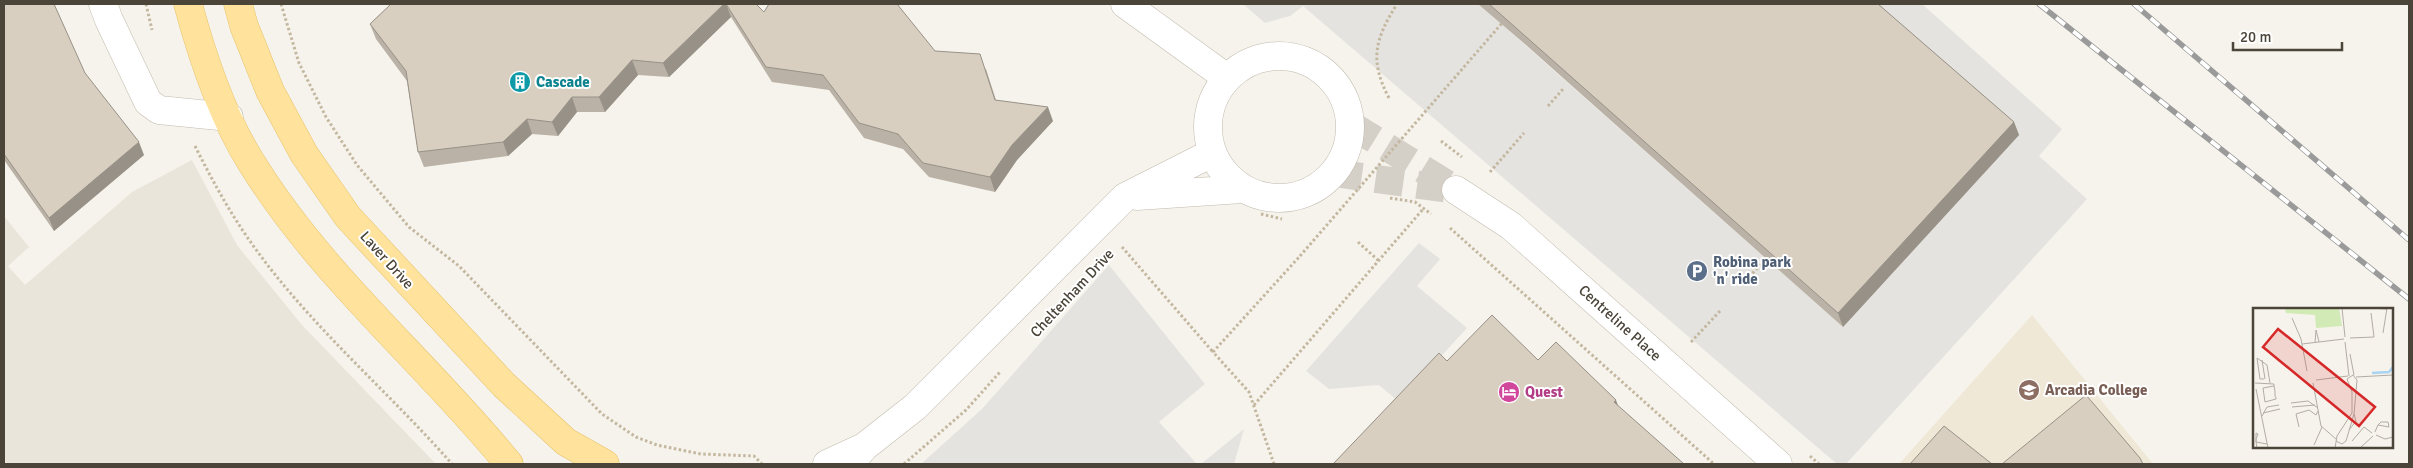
<svg xmlns="http://www.w3.org/2000/svg" width="2413" height="468" font-family="Signika,sans-serif">
<style>
.residential{fill:#eae5da}
.education{fill:#efe8d6}
.parking{fill:#e5e3e0}
.lines{fill:none;stroke-linecap:round;stroke-linejoin:round}
.minor-tunnel{stroke:#d4d0c8;stroke-width:28;stroke-dasharray:28 14;stroke-linecap:butt}
.minor-casing{stroke:#c2bbae;stroke-width:29}
.major-casing{stroke:#e6c16a;stroke-width:29}
.path{stroke:#c4b79f;stroke-width:3;stroke-dasharray:2.5 2.5;stroke-linecap:butt}
.minor{stroke:#fff;stroke-width:28}
.major{stroke:#ffe39c;stroke-width:28}
.rail-casing{stroke:#9a9a9a;stroke-width:5.5}
.rail{stroke:#fff;stroke-width:4;stroke-dasharray:11;stroke-linecap:butt}
.path-bridge{stroke:#c4b79f;stroke-width:3;stroke-dasharray:2.5 2.5;stroke-linecap:butt}
.wall{fill:#bab2a6}
.shaded-wall{fill:#979187}
.building{fill:#d8cfc1;stroke:#979187}
.labels{text-anchor:middle;stroke-width:4;stroke-linejoin:round;paint-order:stroke}
.culture-label{font-size:15px;font-weight:bold;fill:#0d838f;stroke:#fff;text-anchor:start}
.street-label{font-size:15px;fill:#4b4439;stroke:#fff}
.service-label{font-size:15px;font-weight:bold;fill:#4e5e75;stroke:#fff;text-anchor:start}
.education-label{font-size:15px;font-weight:bold;fill:#785e54;stroke:#fff;text-anchor:start}
.hotel-label{font-size:15px;font-weight:bold;fill:#b23c85;stroke:#fff;text-anchor:start}
.inset-river{fill:none;stroke:#a9d4f2;stroke-width:2.5}
.inset-road{fill:none;stroke:#b2ada4;stroke-width:1}
.view{fill:#d62828;fill-opacity:0.15;stroke:#d62828;stroke-width:2.5}
.inset-edge{fill:none;stroke:#4b4439;stroke-width:2.5}
</style>
<rect width="100%" height="100%" fill="#f6f3ec"/>
<path class="residential" d="M192,160L237,245L302,325L436,464H4V216L29,247L8,266L25,285L132,192Z"/>
<path class="education" d="M2032,315L2153,464H1899Z"/>
<path class="parking" d="M1243,4H1479L1843,327L2018,135L1868,4H1922L2062,129L2039,156L2087,199L1846,464H1837L1303,6L1290,16L1265,23Z
M1419,243L1440,259L1417,286L1467,328L1399,402L1379,385L1329,389L1306,371Z
M1109,265L1205,384L1159,422L1197,464H921L982,409Z
M1244,429L1234,464H1201Z"/>
<g class="lines">
<path class="minor-tunnel" d="M1351,125L1447,184
M1334,173L1456,190"/>
<g class="minor-casing">
<path id="minor" d="M103,4L109,20L148,102L159,110L229,117
M1125,4L1227,78
M1208 127a71 71 0 1 1 142 0a71 71 0 1 1-142 0Z
M1456,190L1511,226L1778,464
M1137,196L1242,189
M827,464L864,447
M850,464L864,447L915,407L1125,197L1212,153"/>
</g>
<g class="major-casing">
<path id="major" d="M188,4C202,56 222,116 251,162C322,277 424,360 509,464
M238,4L244,26L270,91L304,154L348,217L504,385L566,442L605,464"/>
</g>
<path class="path" d="M146,4L152,30
M281,4L299,63L326,117L357,165L409,227L459,266L602,414L636,437L657,445L701,454L754,456L762,464
M1389,98C1369,60 1375,39 1397,4
M1548,106L1563,89
M1441,141L1462,157
M195,146C212,180 230,213 252,244C310,326 387,390 452,464
M1490,172L1524,133
M1390,198L1415,202L1431,214
M1261,214L1282,219
M1450,228L1714,464
M1358,242L1379,261
M1122,247L1213,352
M1749,277L1765,260
M1691,342L1720,311
M1254,405L1424,208
M1810,456L1819,464
M904,464L966,410L1000,372
M1274,464L1249,392L1213,352L1300,256"/>
<use href="#minor" class="minor"/>
<use href="#major" class="major"/>
<g class="rail-casing">
<path id="rail" d="M2039,4L2409,299
M2134,4L2409,240"/>
</g>
<use href="#rail" class="rail"/>
<path class="path-bridge" d="M1300,256L1503,22"/>
</g>
<path class="wall" d="M4,4L85,73L144,155L54,231L4,160Z
M391,4H756L764,12L935,51L986,69L996,100L1053,121L1017,160L995,192L929,177L903,149L864,138L829,90L772,82L731,17L669,77L638,75L605,112H577L558,136L532,134L508,156L424,167L418,152L407,81L376,39L370,24Z
M1478,4H1878L2014,122L2019,135L1843,327L1526,45Z"/>
<path class="shaded-wall" d="M724,4H726L731,17L669,77L663,63Z
M632,60L638,75L605,112L599,97Z
M572,97L577,112L558,136L552,122Z
M1048,107L1053,121L1017,160L995,192L990,177L1012,145Z
M527,119L532,134L508,156L503,142Z
M2014,122L2019,135L1843,327L1838,313Z
M139,142L144,155L54,231L49,218Z
M1616,400L1620,411L1614,402Z"/>
<path class="building" d="M4,4H54L85,73L139,142L49,218L4,154Z
M391,4H724L663,63L632,60L599,97H572L552,122L527,119L503,142L418,152L406,71L370,24Z
M726,4H756L764,12L769,4H897L935,51L980,54L995,100L1048,107L1012,145L990,177L923,163L898,134L859,123L823,75L766,67Z
M1489,4H1878L2014,122L1838,313Z
M1492,315L1538,360L1556,342L1616,400L1614,402L1684,464H1333L1439,353L1447,361Z
M2086,395L2140,458L2143,464H2002Z
M1944,426L1992,464H1910Z"/>
<defs>
<g id="building-disc" transform="scale(1.125)"><circle r="9.5" fill="#0f9aa8" stroke="#fff"/><path d="M-4-6H4V6H1V3H-1V6H-4ZM-2.5-4.3h1.7v1.8h-1.7ZM.8-4.3h1.7v1.8H.8ZM-2.5-1h1.7V.8h-1.7ZM.8-1h1.7V.8H.8Z" fill="#fff"/></g>
<g id="parking-disc" transform="scale(1.125)"><circle r="9.5" fill="#5c6f8a" stroke="#fff"/><path d="M-3.5-5.5H1a3.5 3.5 0 0 1 0 7H-1V5.5H-3.5ZM-1-3.4V-.6H.8a1.4 1.4 0 0 0 0-2.8Z" fill="#fff"/></g>
<g id="school-disc" transform="scale(1.125)"><circle r="9.5" fill="#8d6e63" stroke="#fff"/><path d="M0-5L7-2L0 1L-7-2ZM-4 1L0 2.5L4 1V4Q0 6-4 4Z" fill="#fff"/></g>
<g id="hotel-disc" transform="scale(1.125)"><circle r="9.5" fill="#d1479c" stroke="#fff"/><path d="M-6-4.5h1.5V1H6V5H4.5V3h-9V5H-6ZM-4 0a1.8 1.8 0 1 1 3.6 0ZM.5 0V-2.5h3Q6-2.5 6 0Z" fill="#fff"/></g>
</defs>
<g fill-rule="evenodd">
<use href="#building-disc" x="520" y="82"/>
<use href="#parking-disc" x="1697" y="271"/>
<use href="#school-disc" x="2029" y="390"/>
<use href="#hotel-disc" x="1509" y="392"/>
</g>
<g class="labels">
<g class="culture-label">
<text x="536" y="87">Cascade</text>
</g>
<g class="street-label">
<text transform="translate(387 260) rotate(48)" y="5">Laver Drive</text>
<text transform="translate(1072 293) rotate(-47)" y="5">Cheltenham Drive</text>
<text transform="translate(1620 323) rotate(42)" y="5">Centreline Place</text>
</g>
<g class="service-label">
<text x="1713" y="267">Robina park<tspan x="1713" dy="17">'n' ride</tspan></text>
</g>
<g class="education-label">
<text x="2045" y="395">Arcadia College</text>
</g>
<g class="hotel-label">
<text x="1525" y="397">Quest</text>
</g>
</g>
<g transform="translate(2253 308)">
<rect width="140" height="140" fill="#f6f3ec"/>
<path d="M32,0H86L89,18L63,20L62,7L33,5Z" fill="#d2eab5"/>
<path class="inset-river" d="M119,65L136,64L140,59"/>
<path class="inset-road" d="M89,0L92,29M116,0L134,1M39,10L48,31L54,63M130,25L134,0M97,30L121,29L118,5M92,34L96,68M62,35L63,22L66,34M49,36L91,31M97,46L101,67M9,52L12,71M103,69L140,67M11,71H7L4,50L14,57L17,75M63,72L95,68M2,75L21,76V78L22,83V88L23,90V91L12,94L10,80L21,78M60,75L68,118L83,131M3,81L15,140M38,95L55,93L65,100M39,99L62,97M10,105L27,101M9,108L14,99L26,97M46,119L43,106L56,102L63,107L65,103M96,122L103,113L101,106M122,124L124,119L125,117L128,114H135L136,119L125,117M123,127L132,131L140,129M99,133L111,119L119,125M61,137L69,119M4,140L3,134V131L5,126L3,125V134L14,136M82,140L84,128L99,105V84L94,71L100,67L104,72L101,106L93,133L89,136L83,133M107,140L120,128"/>
<path class="view" d="M25,21L122,99L106,118L10,39Z"/>
<rect width="140" height="140" class="inset-edge"/>
</g>
<rect width="2413" height="468" fill="none" stroke="#4b4439" stroke-width="10"/>
<path d="M2233 42v8h109v-8" fill="none" stroke="#4b4439" stroke-width="2.5"/>
<text x="2240" y="42" font-size="15" fill="#4b4439" stroke="#ffffff" stroke-width="4" paint-order="stroke">20 m</text>
</svg>
